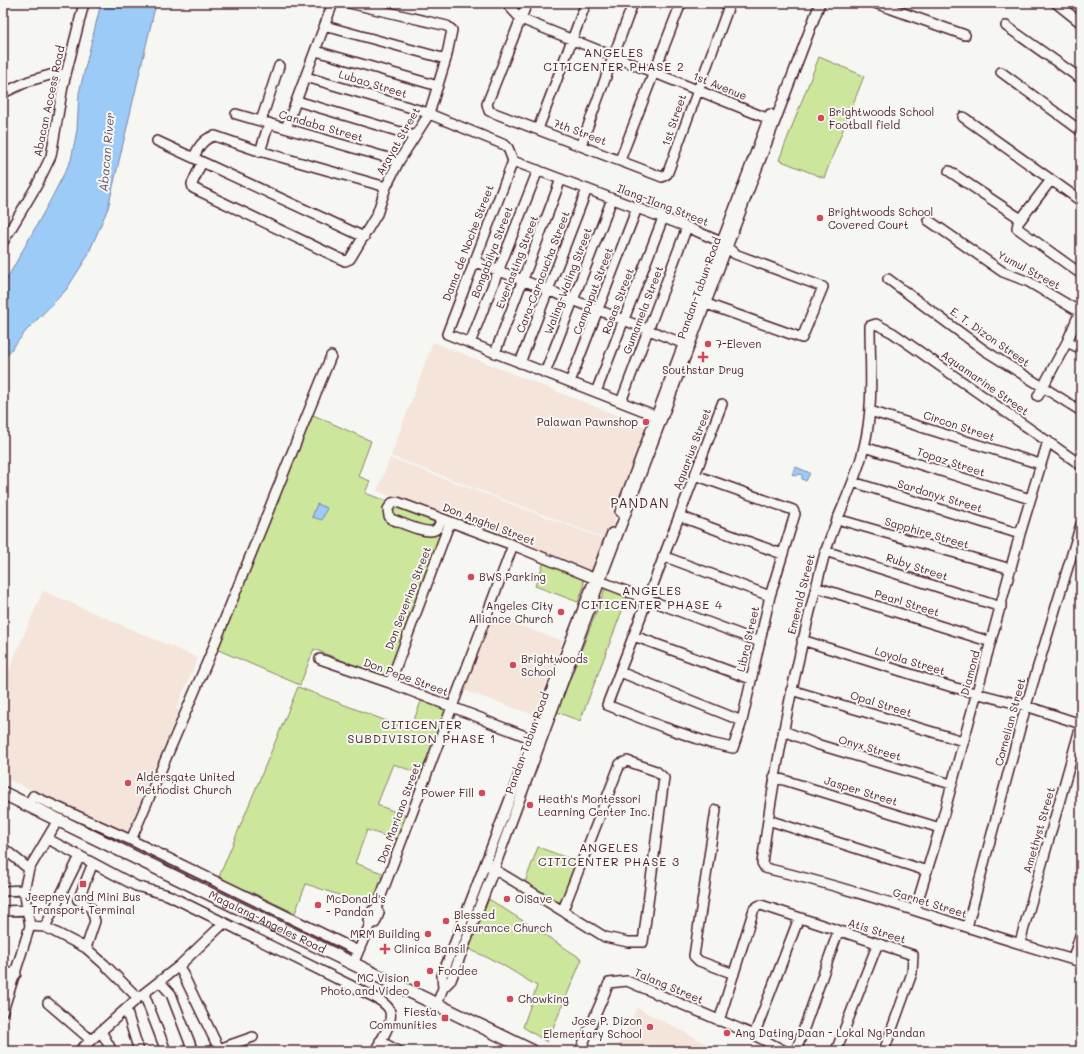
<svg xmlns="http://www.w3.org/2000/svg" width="1084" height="1054" font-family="Mali,sans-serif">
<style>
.built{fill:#f4e4da}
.green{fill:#cce69c;stroke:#8b8264}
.water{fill:#9ccbf7;stroke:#7b86a5}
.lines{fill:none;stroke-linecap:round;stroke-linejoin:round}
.minor-casing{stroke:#4a1f2b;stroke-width:12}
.major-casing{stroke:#4a1f2b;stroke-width:15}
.minor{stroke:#f6f6f2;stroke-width:9}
.major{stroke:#f6f6f2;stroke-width:12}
.poi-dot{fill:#d1495b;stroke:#f6f6f2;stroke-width:1.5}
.labels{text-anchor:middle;stroke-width:4;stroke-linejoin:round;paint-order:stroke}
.street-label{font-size:11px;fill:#4a1f2b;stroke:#f6f6f2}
.poi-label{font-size:11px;fill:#4a1f2b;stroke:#f6f6f2;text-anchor:start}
.neighbourhood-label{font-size:12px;letter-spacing:1px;fill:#4a1f2b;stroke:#f6f6f2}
.water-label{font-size:12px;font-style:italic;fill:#635368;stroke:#f6f6f2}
.quarter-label{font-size:13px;letter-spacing:1px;fill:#4a1f2b;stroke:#f6f6f2}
</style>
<rect width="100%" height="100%" fill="#f6f6f2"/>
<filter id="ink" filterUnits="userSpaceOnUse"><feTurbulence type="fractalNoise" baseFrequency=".025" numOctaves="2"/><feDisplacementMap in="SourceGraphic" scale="8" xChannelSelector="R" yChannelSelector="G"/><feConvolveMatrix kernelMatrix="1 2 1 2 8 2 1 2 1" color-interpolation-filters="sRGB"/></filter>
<g filter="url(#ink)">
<path class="built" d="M433,342L651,429L607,539L391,456Z
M390,458L606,540L593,574L377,491Z
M43,591L198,658L176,709L179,711L127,832L3,777V684Z
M490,615L562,641L535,715L463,690Z
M637,1008L709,1045L705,1051H616Z"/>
<path class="green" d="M819,57L864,76L824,178L779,160Z
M311,414L371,441L358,476L370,481L365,493L446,524L387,679L314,649L300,685L216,649Z
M544,562L583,579L584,586L578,602L535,586Z
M606,587L628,595L580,721L557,712Z
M298,687L410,730L422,699L446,709L447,711L423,775L393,764L377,805L407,816L397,840L367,830L355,863L385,874L372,906L306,884L295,913L219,877Z
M538,847L578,862L561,902L555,901L525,882Z
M489,899L582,959L547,1042L523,1027L537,986L501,964L469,949Z"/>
<path class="water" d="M101,3H156L108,208L87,257L66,290L26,331L3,360V286L50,201L71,160L77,130L79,93Z
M796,467L810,473L806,481L802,479V475L799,474L796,476L792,474Z
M317,504L327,508L322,520L312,517Z"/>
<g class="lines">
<g class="minor-casing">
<path id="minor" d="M506,3L521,19L774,121
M527,3L487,104L489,111L662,177L667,174L668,172L730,3
M875,3L965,35
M1056,3L1081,23
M325,26L446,59
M1006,26L1081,79
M316,51L438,86
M1001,72L1081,131
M306,77L422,111L505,145L508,148L513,161
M3,93L29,81L50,75L66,74
M297,101L414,136
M236,114L399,161
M963,117L1081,201
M261,121L279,66
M286,128L333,3
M538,129L586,3
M157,141L364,237
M581,145L633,3
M260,152L269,123
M194,157C198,148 203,138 215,136L256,150L386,187
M620,160L681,3
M513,161L687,227L721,242L735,254L823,287L802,338L701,302
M513,161L447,334L662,418
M202,162L192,184L193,188L345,261L350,259L377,214L386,187L399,161L429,114L446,59L452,30L447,26L349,3
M949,171L1021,219
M1051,180L1018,223L1017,228L1081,274
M928,220L1003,272L1029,282L1080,312
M3,242L37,185L51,156L63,86L84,3
M474,261L687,345
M888,279L984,350L1081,411
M1067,342L1081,349
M470,343L538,170
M495,353L561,179
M520,363L587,189
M545,373L612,199
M570,382L637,208
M596,392L663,218
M1038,396L1067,342L1081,309
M621,402L687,227
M870,411L1040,464
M864,447L1030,499
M1081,465L893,333L876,324L870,326C870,366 874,408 864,447C855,487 832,523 822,564C796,663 775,762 762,863L765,868C872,893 975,932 1081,962
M695,475L793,510L795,514L770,596L742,721L733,748L710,743L663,727L607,705C646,605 683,504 722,404
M853,482L1020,534
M620,512L770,114
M679,516L782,554
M441,519C440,523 439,528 435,530C427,535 400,522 391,519L389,516L388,509L392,503L397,502L513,545L610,585L760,642
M837,519L1011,569
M825,551L1001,607
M663,556L770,596
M816,587L991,642
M634,636L751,679
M802,640L952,687L1026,706L1081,724
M320,659L390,683L483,719
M620,672L742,721
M390,683L450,522
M791,690L963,741
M486,721L533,739
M784,731L816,744L951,784
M774,777L940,828
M28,806L33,796L131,840L358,951
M716,810L694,956L699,961L734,974
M768,820L927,871
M48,839L136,886L168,895L376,998C381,1001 386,1004 389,1009C395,1021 381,1040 375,1051
M131,840L211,653L331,356
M3,848L29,869
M93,863L78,900L91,908L95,921L86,948L104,964L138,998
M489,866L605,937L628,942H643L664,778L656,771L627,761L620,764L563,910
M3,891L24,890
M915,910L940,828L1020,534L1048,441
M3,911L29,910
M370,924L375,923L379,913L376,909
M30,926L45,927L86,948
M45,927L80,856
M967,927L1026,706L1081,524
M1020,942L1081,725
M1073,959L1081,932
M353,964L370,924L369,920L372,911L376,909L513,545
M179,966L220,1051
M3,972L16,974
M160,982L171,994L193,1051
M443,988L442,976L612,533
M144,994L166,1051
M48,1003L91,1040
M437,1004L443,988L451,980L494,869L600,581L820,3
M126,1009L139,1051
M3,1011L30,926L24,890L29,869L58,820
M719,1021L754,909L758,906L761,905L913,955L912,973L884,1051
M101,1031L112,1051
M754,1035L799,918
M380,1041L398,1051
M79,1051L138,998L179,966L224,923
M213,1051L253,1037
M580,1051L609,983L627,981L754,1035L785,1051
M796,1051L838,932
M836,1051L878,943"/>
</g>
<g class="major-casing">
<g id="major">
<path id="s1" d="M3,793L532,1051"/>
</g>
</g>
<use href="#minor" class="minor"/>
<use href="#major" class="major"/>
</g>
</g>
<g class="poi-dot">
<circle cx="821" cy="118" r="4"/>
<circle cx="820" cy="218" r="4"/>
<circle cx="708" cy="344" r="4"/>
<path d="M701 351h4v4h4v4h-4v4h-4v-4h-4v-4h4z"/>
<circle cx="646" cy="422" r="4"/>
<circle cx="471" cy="577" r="4"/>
<circle cx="561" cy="612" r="4"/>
<circle cx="513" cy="665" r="4"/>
<circle cx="128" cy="783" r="4"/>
<circle cx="482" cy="793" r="4"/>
<circle cx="530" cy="805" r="4"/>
<rect x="79" y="880" width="8" height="8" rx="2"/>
<circle cx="507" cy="899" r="4"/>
<circle cx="318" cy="905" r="4"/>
<circle cx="446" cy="921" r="4"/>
<circle cx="428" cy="934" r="4"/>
<path d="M383 943h4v4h4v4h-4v4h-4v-4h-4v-4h4z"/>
<circle cx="430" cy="971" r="4"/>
<circle cx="417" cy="984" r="4"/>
<circle cx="510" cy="999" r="4"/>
<rect x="441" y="1014" width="8" height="8" rx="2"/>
<circle cx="650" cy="1027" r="4"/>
<circle cx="727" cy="1033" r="4"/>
</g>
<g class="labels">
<g class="street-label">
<text transform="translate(373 84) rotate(17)" y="4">Lubao Street</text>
<text transform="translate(720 86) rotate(22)" y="4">1st Avenue</text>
<text transform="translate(49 101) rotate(-78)" y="4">Abacan Access Road</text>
<text transform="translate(674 120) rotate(-71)" y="4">1st Street</text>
<text transform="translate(321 126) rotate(16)" y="4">Candaba Street</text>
<text transform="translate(580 132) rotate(20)" y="4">7th Street</text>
<text transform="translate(398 141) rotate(-60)" y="4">Arayat Street</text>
<text transform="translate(663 205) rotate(21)" y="4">Ilang-Ilang Street</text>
<text transform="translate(468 243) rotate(-69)" y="4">Dama de Noche Street</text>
<text transform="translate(492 252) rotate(-69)" y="4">Bongabilya Street</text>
<text transform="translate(517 262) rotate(-69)" y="4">Everlasting Street</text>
<text transform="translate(1029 270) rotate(28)" y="4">Yumul Street</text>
<text transform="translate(543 272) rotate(-69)" y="4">Cara-Caracucha Street</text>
<text transform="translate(568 281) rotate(-69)" y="4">Waling-Waling Street</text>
<text transform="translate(699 288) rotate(-70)" y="4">Pandan-Tabun Road</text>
<text transform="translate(593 291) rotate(-69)" y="4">Campuput Street</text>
<text transform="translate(618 301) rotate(-69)" y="4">Rosas Street</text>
<text transform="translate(643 310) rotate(-69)" y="4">Gumamela Street</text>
<text transform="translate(990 337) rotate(35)" y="4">E. T. Dizon Street</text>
<text transform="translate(985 383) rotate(35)" y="4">Aquamarine Street</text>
<text transform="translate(959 426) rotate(18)" y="4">Circon Street</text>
<text transform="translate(692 449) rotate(-69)" y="4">Aquarius Street</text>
<text transform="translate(951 462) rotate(18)" y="4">Topaz Street</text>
<text transform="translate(940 496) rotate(17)" y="4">Sardonyx Street</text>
<text transform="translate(489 524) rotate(21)" y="4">Don Anghel Street</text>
<text transform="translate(927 533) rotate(16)" y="4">Sapphire Street</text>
<text transform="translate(917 567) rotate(18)" y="4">Ruby Street</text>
<text transform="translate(801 594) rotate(-76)" y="4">Emerald Street</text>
<text transform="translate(408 598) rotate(-69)" y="4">Don Severino Street</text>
<text transform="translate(907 603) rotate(17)" y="4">Pearl Street</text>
<text transform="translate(748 639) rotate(-77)" y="4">Libra Street</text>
<text transform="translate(910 661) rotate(17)" y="4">Loyola Street</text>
<text transform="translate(970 673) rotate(-75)" y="4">Diamond</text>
<text transform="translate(406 677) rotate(20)" y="4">Don Pepe Street</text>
<text transform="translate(881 704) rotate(17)" y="4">Opal Street</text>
<text transform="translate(1010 722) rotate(-75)" y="4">Cornelian Street</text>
<text transform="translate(527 743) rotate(-70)" y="4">Pandan-Tabun Road</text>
<text transform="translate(870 748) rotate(16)" y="4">Onyx Street</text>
<text transform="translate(861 791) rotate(17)" y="4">Jasper Street</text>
<text transform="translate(399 813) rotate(-70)" y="4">Don Mariano Street</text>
<text transform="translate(1039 830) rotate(-74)" y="4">Amethyst Street</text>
<text transform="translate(930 903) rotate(17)" y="4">Garnet Street</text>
<text dy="4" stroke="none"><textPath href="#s1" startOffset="294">Magalang-Angeles Road</textPath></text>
<text transform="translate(877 931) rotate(17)" y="4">Atis Street</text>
<text transform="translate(669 986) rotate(23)" y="4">Talang Street</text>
</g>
<g class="poi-label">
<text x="829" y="116">Brightwoods School<tspan x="829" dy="13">Football field</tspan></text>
<text x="828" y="216">Brightwoods School<tspan x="828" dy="13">Covered Court</tspan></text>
<text x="716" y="348">7-Eleven</text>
<text x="703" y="374" text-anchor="middle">Southstar Drug</text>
<text x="638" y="426" text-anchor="end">Palawan Pawnshop</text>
<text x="479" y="581">BWS Parking</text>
<text x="553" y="610" text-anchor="end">Angeles City<tspan x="553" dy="13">Alliance Church</tspan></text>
<text x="521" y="663">Brightwoods<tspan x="521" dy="13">School</tspan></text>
<text x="136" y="781">Aldersgate United<tspan x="136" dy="13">Methodist Church</tspan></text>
<text x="474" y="797" text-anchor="end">Power Fill</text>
<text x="538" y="803">Heath's Montessori<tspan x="538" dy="13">Learning Center Inc.</tspan></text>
<text x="83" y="901" text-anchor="middle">Jeepney and Mini Bus<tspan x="83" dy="13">Transport Terminal</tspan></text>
<text x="326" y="903">McDonald's<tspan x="326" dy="13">- Pandan</tspan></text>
<text x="515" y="903">O!Save</text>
<text x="454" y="919">Blessed<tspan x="454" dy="13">Assurance Church</tspan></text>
<text x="420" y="938" text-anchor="end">MRM Building</text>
<text x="394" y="953">Clinica Bansil</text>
<text x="438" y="975">Foodee</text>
<text x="409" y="982" text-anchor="end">MC Vision<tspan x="409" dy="13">Photo and Video</tspan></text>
<text x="518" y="1003">Chowking</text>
<text x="437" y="1016" text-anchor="end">Fiesta<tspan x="437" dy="13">Communities</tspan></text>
<text x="642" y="1025" text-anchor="end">Jose P. Dizon<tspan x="642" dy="13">Elementary School</tspan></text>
<text x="735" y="1037">Ang Dating Daan - Lokal Ng Pandan</text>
</g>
<g class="neighbourhood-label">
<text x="614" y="57">ANGELES<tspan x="614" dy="14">CITICENTER PHASE 2</tspan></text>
<text x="652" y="595">ANGELES<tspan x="652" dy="14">CITICENTER PHASE 4</tspan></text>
<text x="422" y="729">CITICENTER<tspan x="422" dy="14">SUBDIVISION PHASE 1</tspan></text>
<text x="609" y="852">ANGELES<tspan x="609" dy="14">CITICENTER PHASE 3</tspan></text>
</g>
<g class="water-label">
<text transform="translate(107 152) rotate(-85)" y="4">Abacan River</text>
</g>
<g class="quarter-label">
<text x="640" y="508">PANDAN</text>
</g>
</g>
<rect width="1084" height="1054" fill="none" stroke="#f6f6f2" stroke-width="16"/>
<rect x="8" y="8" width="1068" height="1038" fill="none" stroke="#4a1f2b" stroke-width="1.5" filter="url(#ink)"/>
</svg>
